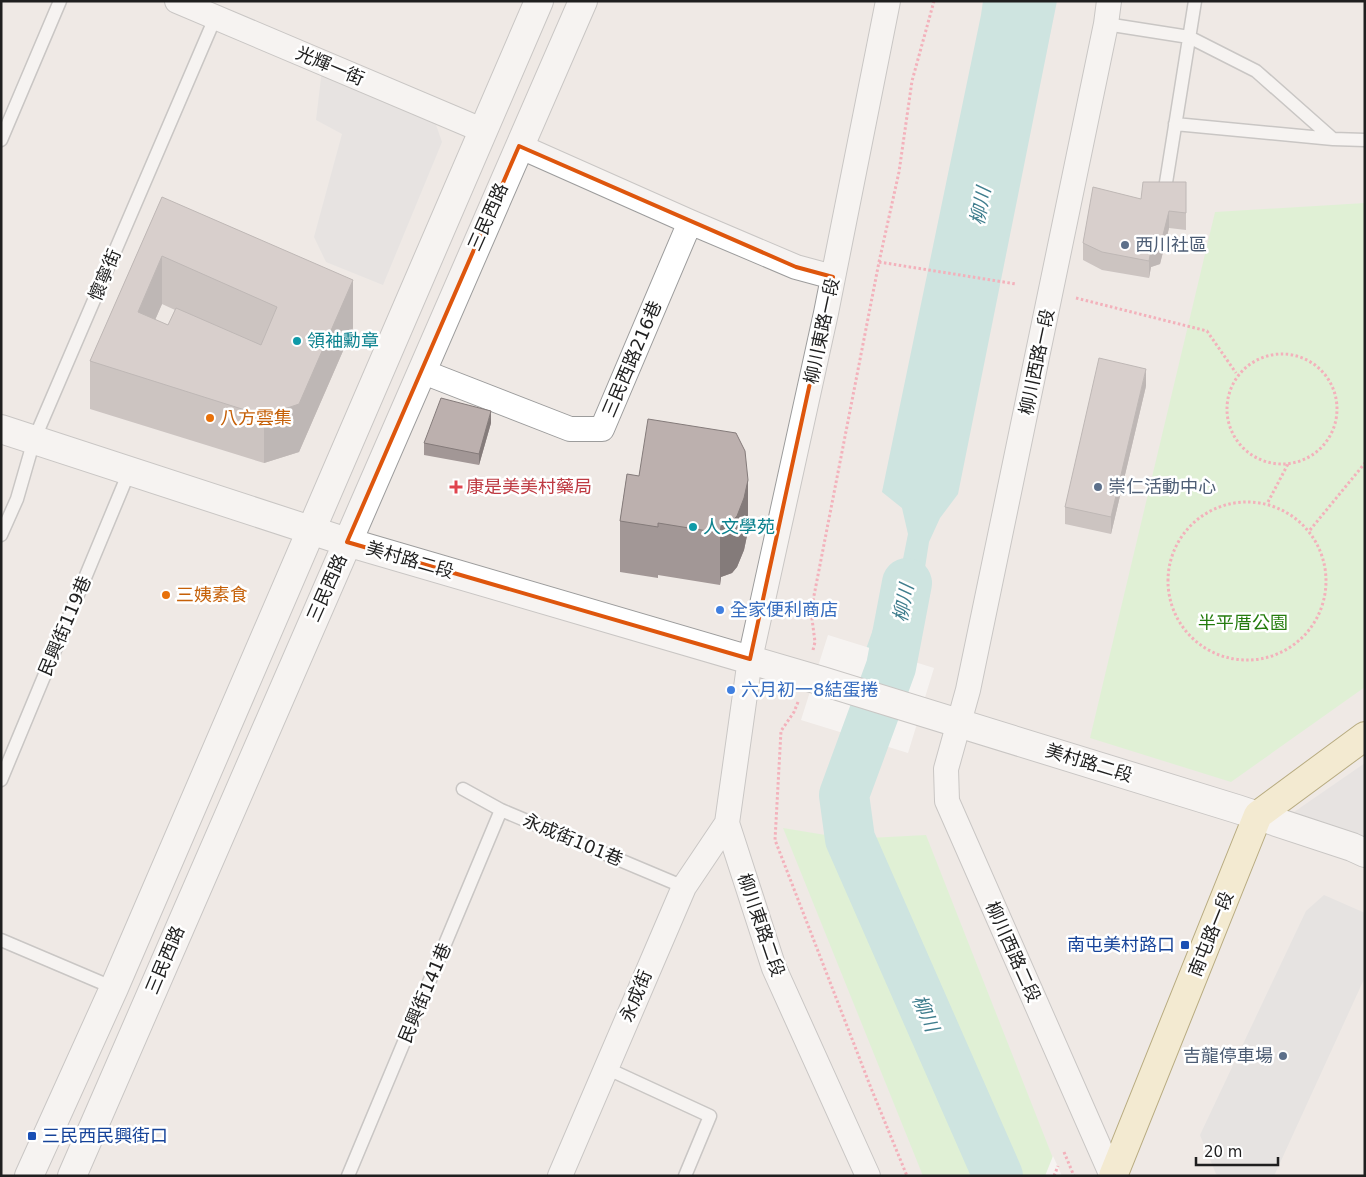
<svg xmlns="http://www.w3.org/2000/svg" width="1366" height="1177" font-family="'DejaVu Sans','Noto Sans TC',sans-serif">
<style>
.residential{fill:#dddcdc}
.park{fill:#cef9c2}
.parking{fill:#dbdbdb}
.water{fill:#a6ddd9}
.pier{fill:#fff}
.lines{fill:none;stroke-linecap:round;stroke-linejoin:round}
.river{stroke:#a6ddd9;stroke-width:50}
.service-casing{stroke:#9c9c9c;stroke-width:15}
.minor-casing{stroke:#9c9c9c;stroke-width:26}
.tertiary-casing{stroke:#9c9c9c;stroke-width:30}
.secondary-casing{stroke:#756106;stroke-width:30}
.path{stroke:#f86d87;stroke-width:3;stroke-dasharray:2.5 2.5;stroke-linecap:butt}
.service{stroke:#fff;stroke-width:12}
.minor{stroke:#fff;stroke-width:24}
.tertiary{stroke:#fff;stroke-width:28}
.secondary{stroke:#f9eab9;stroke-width:28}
.wall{fill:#a29796;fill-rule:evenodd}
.shaded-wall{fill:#847b7a}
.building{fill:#bcb0ae;stroke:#847b7a;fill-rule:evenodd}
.marked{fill:none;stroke:#de560d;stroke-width:4;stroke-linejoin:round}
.service-dot{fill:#5c6f8a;stroke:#fff;stroke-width:2}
.culture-dot{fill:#0f9aa8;stroke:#fff;stroke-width:2}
.food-dot{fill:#e8710a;stroke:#fff;stroke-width:2}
.health-dot{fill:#e0444e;stroke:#fff;stroke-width:2}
.shop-dot{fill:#3f7fe0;stroke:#fff;stroke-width:2}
.transit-dot{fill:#1a4fb4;stroke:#fff;stroke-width:2}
.labels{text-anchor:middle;stroke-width:5;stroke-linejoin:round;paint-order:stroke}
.street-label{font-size:18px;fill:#1f1f1f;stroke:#fff}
.service-label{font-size:18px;fill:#4e5e75;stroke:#fff;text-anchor:start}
.culture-label{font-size:18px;fill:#0d838f;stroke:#fff;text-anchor:start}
.food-label{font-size:18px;fill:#c56008;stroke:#fff;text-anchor:start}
.health-label{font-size:18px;fill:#be3a42;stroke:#fff;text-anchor:start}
.shop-label{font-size:18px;fill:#366cbe;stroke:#fff;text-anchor:start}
.park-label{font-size:18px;fill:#247c0d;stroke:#fff}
.transit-label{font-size:18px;fill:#164399;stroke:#fff;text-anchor:end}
.water-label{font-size:19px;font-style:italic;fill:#407e8e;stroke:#fff}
</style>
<rect width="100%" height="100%" fill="#efe9e5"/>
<path class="residential" d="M324,53L427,99L442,142L383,285L326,262L314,237L342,134L316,120Z
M1365,763V840L1294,812Z"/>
<path class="park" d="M1365,203V687L1231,782L1090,738L1215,212Z
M783,828L850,839L926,835L1060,1176H923Z"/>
<path class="parking" d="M1324,895L1365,913V977L1274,1176H1220L1216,1174L1200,1135L1306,911Z"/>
<path class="water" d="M983,1H1057L958,494L940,518L929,542L924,574L906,651L866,649L886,593L902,564L908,534L902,508L882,492L981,15Z"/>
<path class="pier" d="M828,635L934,668L908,753L801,720Z
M1053,1156L1062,1176H1045Z"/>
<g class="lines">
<path class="river" d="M907,583L891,667L844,795L850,839L998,1176"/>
<g class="service-casing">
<path id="service" d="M1106,24L1189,37L1256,71L1333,139
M1175,124L1333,139L1365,140
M1,140L60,1
M1164,195L1195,1
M1,535L17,499L34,440L215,18
M1,780L129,472
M463,789L501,810L684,887
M1,940L114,988
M606,1068L710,1116L685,1176
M348,1176L501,810"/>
</g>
<g class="minor-casing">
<path id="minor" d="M177,1L484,131
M1109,1L1106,24L968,690L946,769L947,801L1112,1176
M519,146L690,222L796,267L833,277
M421,371L570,429H602L690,222
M560,1176L684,887L727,823
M868,1176L774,968L727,823L750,659L826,313L888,1"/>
</g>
<g class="tertiary-casing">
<path id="tertiary" d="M1,429L347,542L822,681L1237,809L1352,847L1365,853
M29,1176L114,988L539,1
M72,1176L583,1"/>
</g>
<g class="secondary-casing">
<path id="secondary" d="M1113,1176L1258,815L1365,736"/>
</g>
<path class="path" d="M879,262L1016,284
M1076,298L1207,331L1236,373
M1227 409a55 55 0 1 1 110 0a55 55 0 1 1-110 0Z
M1268,502L1288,464
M1168 581a79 79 0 1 1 158 0a79 79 0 1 1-158 0Z
M1310,530L1365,463
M813,650L815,642L811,611L879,262L899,172L912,81L934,1
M798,702L794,712L781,731L775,840L871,1088L907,1176
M1064,1152L1074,1176
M1054,1176L1058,1166"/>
<use href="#service" class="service"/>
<use href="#minor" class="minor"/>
<use href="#tertiary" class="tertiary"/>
<use href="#secondary" class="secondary"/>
</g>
<path class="wall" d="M1186,182V230L1169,228L1160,264L1151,267L1149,278L1102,270L1083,260V243Z
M162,197L353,328L299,452L264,463L90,409V361ZM162,304L175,310L168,325L155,320Z
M1146,386L1111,534L1065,524V507Z
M491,423L479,465L424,455V443Z
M627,474L748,531L744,550L737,567L732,573L721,577L720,585L658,575V578L620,572V521Z"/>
<path class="shaded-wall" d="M1169,211V228L1160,264L1151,267L1149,278V261L1151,250Z
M162,256V304L138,359V312Z
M353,280V328L299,452L264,463V416Z
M1146,369V386L1111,534V517Z
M491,411V423L479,465V454Z
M748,480V531L744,550L737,567L732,573L721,577L720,585V533L721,526Z"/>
<path class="building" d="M1143,182H1186V213L1169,211L1160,247L1151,250L1149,261L1102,252L1083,243L1093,187L1141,199Z
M162,197L353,280L299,404L264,416L90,361ZM162,256L277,307L261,345L176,308L168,325L138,312Z
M1099,358L1146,369L1111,517L1065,507Z
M441,398L491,411L479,454L424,443Z
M648,419L736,433L745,451L748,480L744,498L737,516L732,521L721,526L720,533L658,523V527L620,521L627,474L639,476Z"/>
<path d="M0 0H1366V1177H0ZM519,146L796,267L833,277L750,659L347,542Z" fill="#efe9e5" fill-opacity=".55" fill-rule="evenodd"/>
<path class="marked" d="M519,146L796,267L833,277L750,659L347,542Z"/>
<g class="service-dot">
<circle cx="1125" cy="245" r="5"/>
<circle cx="1098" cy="487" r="5"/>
<circle cx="1283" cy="1056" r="5"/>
</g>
<g class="culture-dot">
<circle cx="297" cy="341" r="5"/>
<circle cx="693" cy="527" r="5"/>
</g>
<g class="food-dot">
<circle cx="210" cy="418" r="5"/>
<circle cx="166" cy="595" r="5"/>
</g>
<path class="health-dot" d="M453.5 479.5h5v5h5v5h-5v5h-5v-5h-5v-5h5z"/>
<g class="shop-dot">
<circle cx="720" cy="610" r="5"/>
<circle cx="731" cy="690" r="5"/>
</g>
<g class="transit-dot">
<rect x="1180" y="940" width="10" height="10" rx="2.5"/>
<rect x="27" y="1131" width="10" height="10" rx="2.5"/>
</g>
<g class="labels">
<g class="street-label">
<text transform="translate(330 66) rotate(23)" y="6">光輝一街</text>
<text transform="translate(488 217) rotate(-66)" y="6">三民西路</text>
<text transform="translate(105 275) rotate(-67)" y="6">懷寧街</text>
<text transform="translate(822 331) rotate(-78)" y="6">柳川東路一段</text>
<text transform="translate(632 359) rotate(-67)" y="6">三民西路216巷</text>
<text transform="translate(1037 362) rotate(-78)" y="6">柳川西路一段</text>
<text transform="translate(410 560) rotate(16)" y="6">美村路二段</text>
<text transform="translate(327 588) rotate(-66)" y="6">三民西路</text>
<text transform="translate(65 626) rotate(-67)" y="6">民興街119巷</text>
<text transform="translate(1089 763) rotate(17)" y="6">美村路二段</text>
<text transform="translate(573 840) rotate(23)" y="6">永成街101巷</text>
<text transform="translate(761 925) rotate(71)" y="6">柳川東路二段</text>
<text transform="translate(1211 934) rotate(-68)" y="6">南屯路一段</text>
<text transform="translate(1013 952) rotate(66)" y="6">柳川西路二段</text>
<text transform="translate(165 960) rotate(-67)" y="6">三民西路</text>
<text transform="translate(425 993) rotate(-67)" y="6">民興街141巷</text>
<text transform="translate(636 996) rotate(-67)" y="6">永成街</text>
</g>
<g class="service-label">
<text x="1135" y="251">西川社區</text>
<text x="1108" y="493">崇仁活動中心</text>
<text x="1273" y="1062" text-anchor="end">吉龍停車場</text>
</g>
<g class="culture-label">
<text x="307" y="347">領袖勳章</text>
<text x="703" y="533">人文學苑</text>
</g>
<g class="food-label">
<text x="220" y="424">八方雲集</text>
<text x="176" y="601">三姨素食</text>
</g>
<g class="health-label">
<text x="466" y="493">康是美美村藥局</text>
</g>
<g class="shop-label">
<text x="730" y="616">全家便利商店</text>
<text x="741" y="696">六月初一8結蛋捲</text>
</g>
<g class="park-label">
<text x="1243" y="629">半平厝公園</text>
</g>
<g class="transit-label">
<text x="1175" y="951">南屯美村路口</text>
<text x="42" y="1142" text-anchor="start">三民西民興街口</text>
</g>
<g class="water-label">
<text transform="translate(980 206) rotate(-79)" y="7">柳川</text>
<text transform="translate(903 603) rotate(-79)" y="7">柳川</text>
<text transform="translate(926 1013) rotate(66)" y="7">柳川</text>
</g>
</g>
<rect width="1366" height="1177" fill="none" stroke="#1f1f1f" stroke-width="5"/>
<path d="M1196 1157v8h82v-8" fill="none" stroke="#1f1f1f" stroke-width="2.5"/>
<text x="1204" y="1157" font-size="15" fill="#1f1f1f" stroke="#ffffff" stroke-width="4" paint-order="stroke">20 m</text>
</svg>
